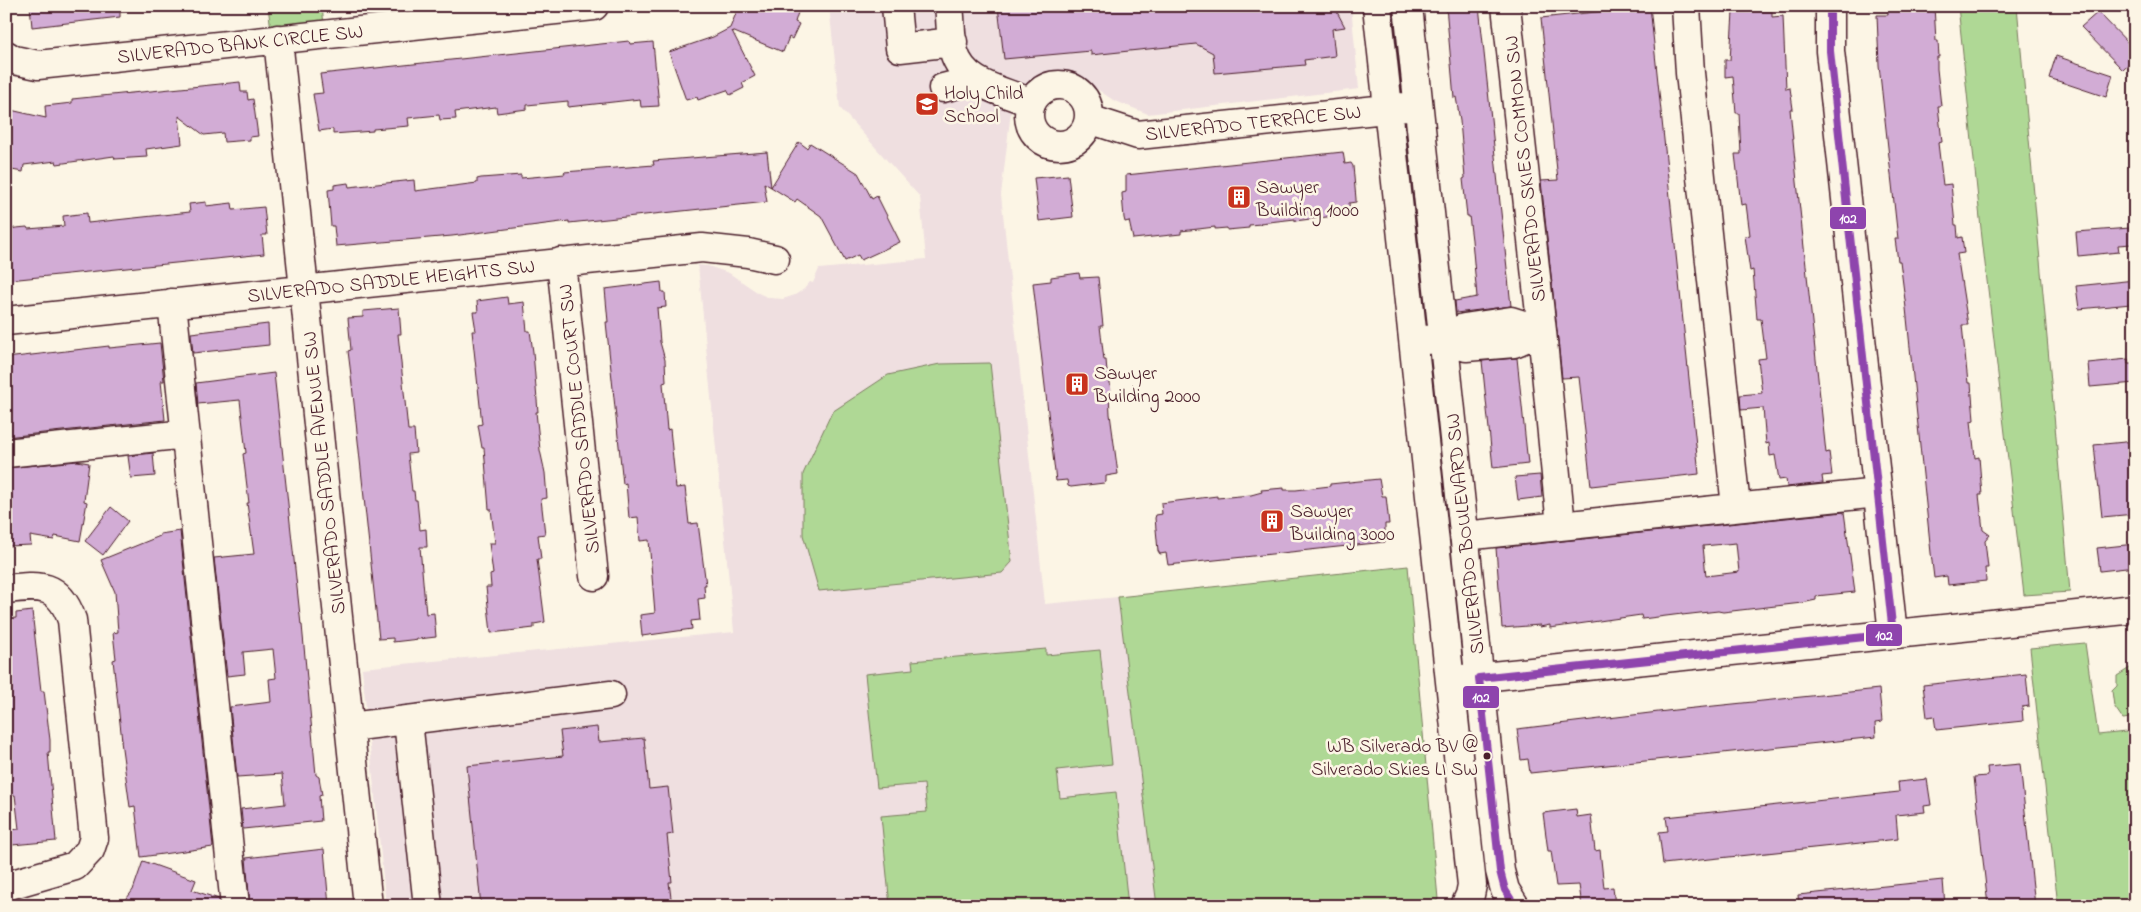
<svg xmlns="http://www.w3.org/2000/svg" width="2141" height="912" font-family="'Indie Flower',sans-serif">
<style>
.built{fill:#efdfe0}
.green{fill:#afd895;stroke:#7c7c60}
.building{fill:#d2acd5;stroke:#4a1f2b;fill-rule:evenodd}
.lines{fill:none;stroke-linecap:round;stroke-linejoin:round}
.minor-casing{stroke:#4a1f2b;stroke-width:31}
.minor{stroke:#fcf5e5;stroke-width:28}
.bus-1-casing{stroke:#fcf5e5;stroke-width:11}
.bus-1{stroke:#8e44ad;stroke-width:8}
.bus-dot{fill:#4a1f2b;stroke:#fcf5e5;stroke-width:2}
.labels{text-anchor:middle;stroke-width:5;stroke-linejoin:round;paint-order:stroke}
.bus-label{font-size:19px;fill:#4a1f2b;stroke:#fcf5e5;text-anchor:end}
.street-label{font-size:20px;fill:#4a1f2b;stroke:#fcf5e5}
.poi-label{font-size:20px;fill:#4a1f2b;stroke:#fcf5e5;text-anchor:start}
.line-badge{stroke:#fcf5e5;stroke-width:2}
.badge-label{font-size:14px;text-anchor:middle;font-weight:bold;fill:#fff}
</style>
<rect width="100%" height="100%" fill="#fcf5e5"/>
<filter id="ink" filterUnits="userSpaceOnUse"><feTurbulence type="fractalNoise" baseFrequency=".02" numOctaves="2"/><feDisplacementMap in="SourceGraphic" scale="10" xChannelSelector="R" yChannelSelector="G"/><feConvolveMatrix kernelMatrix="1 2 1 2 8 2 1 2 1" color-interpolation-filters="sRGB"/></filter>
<g filter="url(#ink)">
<path class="built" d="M829,6H1351L1359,89L1148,114L1113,100L1075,74L1041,75L1023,88L1011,111L1001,195L1045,604L1118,597L1157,906H386L362,668L734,632L698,265L708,266L729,273L760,294L770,298L783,299L795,295L804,289L810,282L813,283L819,269L926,259L920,197L840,108Z"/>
<path class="green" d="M268,6H322L324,25L271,30Z
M1958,6H2017L2070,592L2024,595L1982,238Z
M990,363L1012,562L1002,573L819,591L803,535V474L832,412L888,375L940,364Z
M1408,566L1438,899L1433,906H1157L1118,597Z
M2085,643L2098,735L2135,731V906H2058L2030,648Z
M1046,649V655L1100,650L1112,764L1057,770L1060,798L1116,792L1128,906H890L881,816L927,812L924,784L877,788L865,674L913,669L912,661Z
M2133,666L2135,667V706L2129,708L2130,718L2123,719L2114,706L2112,691L2117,686V676Z"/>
<path class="building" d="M30,6H120V17L32,27Z
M739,6H800L795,22L799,24L792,39L789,37L783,52L732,31L755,76L742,83L744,88L730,95L727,90L698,100L697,97L686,100L669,52L713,37L730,28Z
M998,6H1337V12L1345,27L1332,29L1335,56L1304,60L1305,65L1215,73L1213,53L1196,44L1091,55V51L1004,59Z
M1446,6H1479L1511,306L1456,313L1455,301L1477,297L1472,240L1469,216H1467L1463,179L1465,178L1460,121L1456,97L1454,98Z
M1650,6L1699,474L1591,486L1579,377L1562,378L1541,181L1558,180L1541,18Z
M1934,6L1936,41H1938L1939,57H1937V69L1941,106H1938L1942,142L1938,143L1943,185L1951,184L1955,225H1957L1958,238L1962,237L1964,253L1957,254L1968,325H1962L1968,383H1971L1974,420L1971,421L1975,458L1979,457L1982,495H1979L1983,530L1990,535L1985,541L1988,568H1985L1986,581L1948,585L1947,576L1934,578L1931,553L1906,308L1900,261H1898L1895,239H1898L1879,65L1877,15H1888V7Z
M1772,11V17L1783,16L1786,89L1790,88L1793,109H1790L1797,182L1826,453L1829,452L1832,475L1822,476L1823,483L1787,487L1786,479L1779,480L1775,455L1770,456L1769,443L1766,444L1763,408L1741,410L1740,395L1762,393L1758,359L1766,358L1761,319H1757L1753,270L1750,271L1745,236L1750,235L1746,204L1741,205L1735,154H1741L1739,113H1736L1733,76L1725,77V60H1730L1733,12Z
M2098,12L2135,50V59L2123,70L2081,27Z
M629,41L630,44L653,42L659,106L641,107L640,99L568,107V101L527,105V109L497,113L496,107L455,112L456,119L440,120L439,115L408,118L409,126L373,129V131L333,134V129L319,131L313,94L323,93L320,74Z
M2056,56L2113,75L2106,97L2049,78Z
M240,82L241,92H247L248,100L253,99L258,136L250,137V140L224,142L223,133L204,135L179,116L182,144L146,149L147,157L115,159L114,156L57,164L56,161L24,165L23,172L6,169V109L46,118L45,106L72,103V99Z
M799,142L807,148L810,143L858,173L872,199L877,196L900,242L861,260L858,255L845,261L821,216L797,199L795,202L771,187Z
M767,152L771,187L764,183L767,202L569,223V221L452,236L336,246L334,226H331L328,190L334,189V185L348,183L349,187L414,180L415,191L477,183V179L481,178L521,175V178L565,174L564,172L654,165L653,161Z
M1343,152L1345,164L1351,163L1353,166L1356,199V202L1349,203L1350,214L1295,221V219L1260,223L1261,224L1249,225V228L1227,230V228L1215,229V227L1181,231V234L1133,239L1129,221L1125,222L1124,218L1122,195V193L1126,192V175Z
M1068,175L1073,217L1039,221L1034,178Z
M206,202V206L232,203L233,210L264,207L267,235H262L264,254L9,280L6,229L27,227L28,229L64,226L63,216L87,213L88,223L190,212L189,204Z
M2130,228L2132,244L2118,245L2119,252L2078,256L2076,232Z
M1079,273L1080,278L1098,277L1103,326H1100L1104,360H1106L1107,372H1109L1111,393L1109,394L1110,414L1118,474L1106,476V482L1104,483L1071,487L1068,486L1067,480L1056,481L1033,283L1051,281V277Z
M2135,280V299H2130L2131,304L2079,309L2076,286Z
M661,282L662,292H665L666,307L657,308L660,342L665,360L666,382L663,383L667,430L670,429L676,488L685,487L689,524L698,523L706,585H704L705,598L698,599L700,620L691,621L692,629L642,636L640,615L655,613L649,540L640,541L638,517L629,518L626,483L623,484L606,322H608L605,289Z
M507,297L508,304L524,302L527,331H530L533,352L538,412H536L540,450L545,473L547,498L541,499L545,534L538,535L541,559H537L545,622L534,624V628L491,633L486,587H491L490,575L493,574L489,543H495L491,509H489L484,448H482L478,425L482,424L472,331H476L473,312H478L477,301Z
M399,308L401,334H398L408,430H414L416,453L408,454L412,491H414L415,500H417L420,530L426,529L427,547H420L424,593L426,614L434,613L436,637L393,642V638L379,639L351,375L348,351L351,350L348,318L363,317V311Z
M268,324L269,345L193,353L191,333Z
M160,343L164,381H161L165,420L6,437V358L109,346V348Z
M1517,358L1528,464L1493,468L1482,361Z
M2128,359V364H2135V383L2090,387L2088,363Z
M274,373L301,625H302L316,775L319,777L322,795L319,796L321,821L243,829L241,809L285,804L282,774L237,777L230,707L271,702L269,679L276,678L273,649L243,652L245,674L227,676L214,558L254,554L247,503H249L243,454L246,453L240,400L198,404L196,383Z
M2135,441V514L2102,517L2094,445Z
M153,453L155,476L131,478L128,456Z
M77,461L89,463L84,501L87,502L80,541L55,536L54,540L30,536L31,545L8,546L6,468Z
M1540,475L1542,497L1518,500L1515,477Z
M1379,479L1382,496H1386L1389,524H1385V542L1168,565L1166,553L1160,554L1158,551L1155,518L1156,515L1162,514L1161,503L1217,496V498L1251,495L1262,492L1261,490L1284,488V490H1296L1330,486V484Z
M111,507L128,521L103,555L85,541Z
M1844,512L1855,592L1816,596V600L1802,603L1723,612L1718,611L1682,615V614L1642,619L1641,615L1550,628V625L1540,627V625L1502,628L1496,548ZM1736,543L1739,572L1706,576L1703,546Z
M180,531L213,847L141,857L135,806L130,807L121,741H122L113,660L116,659L113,633L118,632L115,592L101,560L160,536V534Z
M2135,544V567L2100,571L2097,548Z
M32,611L41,691H44L50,740V752H48L56,841L12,845L10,830L19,829L15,795L10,796L8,770H6V749H10L6,721V619L16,618V613Z
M2026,674L2029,706L2022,707L2023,721L1936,730L1934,716L1927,717L1923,685Z
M1879,689L1882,722L1875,723L1876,737L1530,773L1528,759L1521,760L1517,729L1675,710Z
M597,727L599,742L644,738L649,789L668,787L673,834L667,835L672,882H669L672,906H481L467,766L563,756L560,731Z
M2020,764L2035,906H1988L1974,777L1988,776L1987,767Z
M1927,779L1931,805L1924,806L1925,812L1896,815L1898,839L1663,864L1659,832L1668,831L1666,817L1899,792L1898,782Z
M1576,809L1577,817L1591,815L1595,851L1600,850L1604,888L1613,887L1615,906H1582L1579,885L1556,886L1551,851H1548L1543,813Z
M324,849L329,906H288V902L250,906L246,858Z
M143,861L196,880L192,890L219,899V906H121L133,890Z
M1943,880L1945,906H1799L1798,895Z"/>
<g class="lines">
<g class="minor-casing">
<path id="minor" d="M896,6L900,48L953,42
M949,6C951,21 950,38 954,52C964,86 1003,90 1031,103
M1377,6L1472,885L1470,895L1465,906
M1408,6L1500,871L1505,890L1515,906
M1506,6L1542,331L1561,526
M1686,6L1690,73L1736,507
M1830,6V51L1893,634
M278,39L368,906
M6,55L14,60L38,65L594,6
M1029 115a30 30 0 1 1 60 0a30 30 0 1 1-60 0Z
M943,88L974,80
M1089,119L1138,135L1405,107
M561,262L594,576
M172,303L235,906
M6,321L702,248L748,253L775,259
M1443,338L1466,347L1514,343L1542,331
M1426,340L1443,338L1464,328L1511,321L1542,331
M6,453L186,434
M1464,536L1878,493
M6,589C40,585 59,583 72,620L94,838L90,850L75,866L6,886
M1463,679L2135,609
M408,721L428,906
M350,727L611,695"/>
</g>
<use href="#minor" class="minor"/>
<g class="bus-1-casing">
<path id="bus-1" d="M1515,906L1505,890L1500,871L1479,678L1893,634L1830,51V6"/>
</g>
<use href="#bus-1" class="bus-1"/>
</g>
</g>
<defs>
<g id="school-square" transform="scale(1.25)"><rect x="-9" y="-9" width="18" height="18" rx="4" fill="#c8321e" stroke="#fcf5e5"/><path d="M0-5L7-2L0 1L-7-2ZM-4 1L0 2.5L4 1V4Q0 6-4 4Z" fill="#fff"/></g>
<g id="building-square" transform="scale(1.25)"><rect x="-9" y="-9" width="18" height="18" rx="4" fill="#c8321e" stroke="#fcf5e5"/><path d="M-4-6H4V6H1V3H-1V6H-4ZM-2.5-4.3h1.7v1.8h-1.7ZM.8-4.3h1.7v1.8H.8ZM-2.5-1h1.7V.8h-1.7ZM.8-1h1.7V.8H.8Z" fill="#fff"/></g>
</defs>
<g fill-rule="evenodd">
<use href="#school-square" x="927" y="104"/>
<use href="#building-square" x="1239" y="197"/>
<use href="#building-square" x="1077" y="384"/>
<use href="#building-square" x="1272" y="521"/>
</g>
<circle class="bus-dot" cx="1487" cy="756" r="4.5"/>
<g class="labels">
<g class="bus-label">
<text x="1478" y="752">WB Silverado BV @<tspan x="1478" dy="23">Silverado Skies LI SW</tspan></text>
</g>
<g class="street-label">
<text transform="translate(240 43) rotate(-6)" y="7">SILVERADO BANK CIRCLE SW</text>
<text transform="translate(1253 122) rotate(-6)" y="7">SILVERADO TERRACE SW</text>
<text transform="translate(1524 169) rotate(-96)" y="7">SILVERADO SKIES COMMON SW</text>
<text transform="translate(391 280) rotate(-6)" y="7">SILVERADO SADDLE HEIGHTS SW</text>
<text transform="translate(578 419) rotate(-96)" y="7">SILVERADO SADDLE COURT SW</text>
<text transform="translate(323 473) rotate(-96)" y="7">SILVERADO SADDLE AVENUE SW</text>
<text transform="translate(1464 534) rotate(-96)" y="7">SILVERADO BOULEVARD SW</text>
</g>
<g class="poi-label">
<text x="944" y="99">Holy Child<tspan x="944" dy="23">School</tspan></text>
<text x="1256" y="193">Sawyer<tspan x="1256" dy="23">Building 1000</tspan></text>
<text x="1094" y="379">Sawyer<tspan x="1094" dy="23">Building 2000</tspan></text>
<text x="1290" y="517">Sawyer<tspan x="1290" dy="23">Building 3000</tspan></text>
</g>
</g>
<g class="line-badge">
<rect x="1829" y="206" width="38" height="24" rx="5" fill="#8e44ad"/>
<rect x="1865" y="623" width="38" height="24" rx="5" fill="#8e44ad"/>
<rect x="1462" y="685" width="38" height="24" rx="5" fill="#8e44ad"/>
</g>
<g class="badge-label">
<text x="1848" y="223">102</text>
<text x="1884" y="640">102</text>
<text x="1481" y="702">102</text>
</g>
<rect width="2141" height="912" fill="none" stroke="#fcf5e5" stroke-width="25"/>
<rect x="12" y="12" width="2116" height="887" fill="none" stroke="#4a1f2b" stroke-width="2" filter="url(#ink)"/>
</svg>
